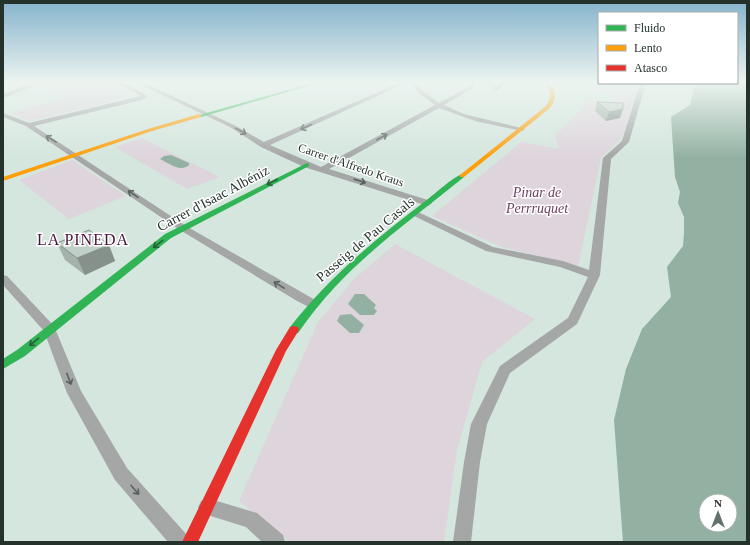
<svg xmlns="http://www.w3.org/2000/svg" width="750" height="545" font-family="'Times New Roman',serif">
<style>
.green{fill:#ded4dc}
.water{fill:#92b1a2;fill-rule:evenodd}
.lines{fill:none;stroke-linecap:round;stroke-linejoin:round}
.canal{fill:#92b1a2;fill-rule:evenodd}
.street{fill:#a5a7a7;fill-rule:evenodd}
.fast{fill:#30b455;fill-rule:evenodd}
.slow{fill:#ff9f0a;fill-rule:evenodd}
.jam{fill:#e5322d;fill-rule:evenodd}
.wall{fill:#a5b2ab}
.shaded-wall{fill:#86918b}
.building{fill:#c0cfc7;stroke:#86918b}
.oneway{stroke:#58615d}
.oneway2{stroke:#29603a}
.labels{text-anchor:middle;stroke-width:3;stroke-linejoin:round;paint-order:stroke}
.far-street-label{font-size:12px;fill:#25322b;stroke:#fff}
.park-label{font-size:14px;font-style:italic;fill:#6d4061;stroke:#fff}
.street-label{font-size:14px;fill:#25322b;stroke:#fff}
.quarter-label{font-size:16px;letter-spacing:1px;fill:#48113c;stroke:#fff}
</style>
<rect width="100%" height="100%" fill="#d4e6dd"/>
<path class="green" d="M3,82H105L130,97L30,121L12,113L66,97L34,89L3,98Z
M614,83L636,85L626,131L618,142L601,158L578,266L502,247L432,216L521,142L559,149L555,135L581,110L588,99L608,102L614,95L585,89L595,85L621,89L623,86Z
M142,138L219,177L187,189L115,147Z
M72,160L126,196L69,219L19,180Z
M395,244L535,319L482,362L457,450L444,542H290L239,501L318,322L353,280Z"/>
<path class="water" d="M737,82H747V542H623L614,420L626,369L642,329L671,297L667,267L683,246L684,233V217L678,203L680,192L675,177L671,117L690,105L696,83ZM706,501H730V525H706Z
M171,155L189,163V165C180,173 169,163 160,159L164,156Z
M355,294H364L376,305L374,308L377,311L374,315H360L348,304Z
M351,314L364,325L359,333H350L337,321L340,315Z"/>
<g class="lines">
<path class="canal" d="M36,82H44L3,98V94Z"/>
<path class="street" d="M115,82H122L148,96L142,100L34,126L186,226L317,301L319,304L317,307H309L297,301L180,230L26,126L3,117V113L29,123L141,96Z
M135,82H142L234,125L264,142L401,82H408L270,145L321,167L435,105L420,94L410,82H416L424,92L439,103L468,87L470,82H476L472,89L444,105L464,114L525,129L522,131L475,121L439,108L329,169L431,201L432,203L428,206L304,167L261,147L230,127Z
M640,83H646L629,142L611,159L600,275L577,324L510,373L487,424L480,462L471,542H453L464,462L471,424L500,366L568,318L588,277L560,267L486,251L410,214L415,211L418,212L493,247L563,261L589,270L603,158L622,141Z
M3,275L7,276L54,326L81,391L127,468L187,535L189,542H168L115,480L67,393L44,331L3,285Z
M207,498L257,513L283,535L285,542H262L246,527L201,513L198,507L201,501Z"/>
<path class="fast" d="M316,82H322L201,117L196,116Z
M307,163L309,164V166L171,238L25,356L3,369V359L17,350L165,234Z
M462,174L464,175V177C420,213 373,246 334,288C321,302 309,317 298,333H290L289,330L290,327C330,276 377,238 428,199C437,192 452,178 462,174Z"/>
<path class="slow" d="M544,82H548C557,91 557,98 550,108L464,177H460V175L546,106C552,97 551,90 544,82Z
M199,114L201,115V117L152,131L3,181V177L148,129Z"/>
<path class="jam" d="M294,326L298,327L299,330L286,351L198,542H182L276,350L290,327Z"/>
</g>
<path class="wall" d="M484,82H508L496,91Z
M597,102L620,118L606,121L595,111Z
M57,243L109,245L115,261L85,275L65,260Z"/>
<path class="shaded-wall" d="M498,82H508L496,91Z
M623,109L620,118L606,121L609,112Z
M109,245L115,261L85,275L77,258Z"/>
<path class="building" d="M597,102L623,103V109L609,112Z
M89,230L109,245L77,258L57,243Z"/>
<defs><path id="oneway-shaft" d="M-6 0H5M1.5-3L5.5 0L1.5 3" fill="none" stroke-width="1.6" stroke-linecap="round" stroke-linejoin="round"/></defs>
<g class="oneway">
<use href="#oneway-shaft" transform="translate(306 127) rotate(156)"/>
<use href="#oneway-shaft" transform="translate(241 131) rotate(29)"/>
<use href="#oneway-shaft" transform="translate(382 137) rotate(-29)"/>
<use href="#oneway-shaft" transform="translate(51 139) rotate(-149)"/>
<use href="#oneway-shaft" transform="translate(360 181) rotate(18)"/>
<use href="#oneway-shaft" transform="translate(133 194) rotate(-146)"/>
<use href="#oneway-shaft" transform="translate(279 285) rotate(-149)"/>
<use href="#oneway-shaft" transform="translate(69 379) rotate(69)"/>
<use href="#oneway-shaft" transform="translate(135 490) rotate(49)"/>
</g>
<g class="oneway2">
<use href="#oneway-shaft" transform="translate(272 182) rotate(153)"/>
<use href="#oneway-shaft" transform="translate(158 244) rotate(142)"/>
<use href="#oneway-shaft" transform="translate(34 342) rotate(140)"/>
</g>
<linearGradient id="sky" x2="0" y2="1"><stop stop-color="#85b3cc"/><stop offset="0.52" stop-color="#ecf4f0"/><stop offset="1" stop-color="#ecf4f0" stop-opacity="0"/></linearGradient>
<rect width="750" height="158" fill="url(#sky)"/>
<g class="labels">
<g class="far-street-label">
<text transform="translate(351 165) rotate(19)" y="4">Carrer d'Alfredo Kraus</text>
</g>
<g class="park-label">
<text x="537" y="197">Pinar de<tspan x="537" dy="16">Perrruquet</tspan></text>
</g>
<g class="street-label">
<text transform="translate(213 198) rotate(-28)" y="5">Carrer d'Isaac Albéniz</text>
<text transform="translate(365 239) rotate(-40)" y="5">Passeig de Pau Casals</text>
</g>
<g class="quarter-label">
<text x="83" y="245">LA PINEDA</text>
</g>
</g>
<rect width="750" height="545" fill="none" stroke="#25322b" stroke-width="8"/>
<rect x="598" y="12" width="140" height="72" fill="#ffffff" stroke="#a8adaa"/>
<rect x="606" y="25" width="20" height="6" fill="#30b455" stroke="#a8adaa"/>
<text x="634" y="32" font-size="12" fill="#25322b">Fluido</text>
<rect x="606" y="45" width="20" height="6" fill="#ff9f0a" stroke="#a8adaa"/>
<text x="634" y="52" font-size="12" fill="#25322b">Lento</text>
<rect x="606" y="65" width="20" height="6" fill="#e5322d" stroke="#a8adaa"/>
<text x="634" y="72" font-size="12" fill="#25322b">Atasco</text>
<g transform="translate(718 513)"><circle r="19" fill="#ffffff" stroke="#a8adaa"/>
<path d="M0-3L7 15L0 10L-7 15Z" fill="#627169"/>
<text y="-6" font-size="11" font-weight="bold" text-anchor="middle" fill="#25322b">N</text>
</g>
</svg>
